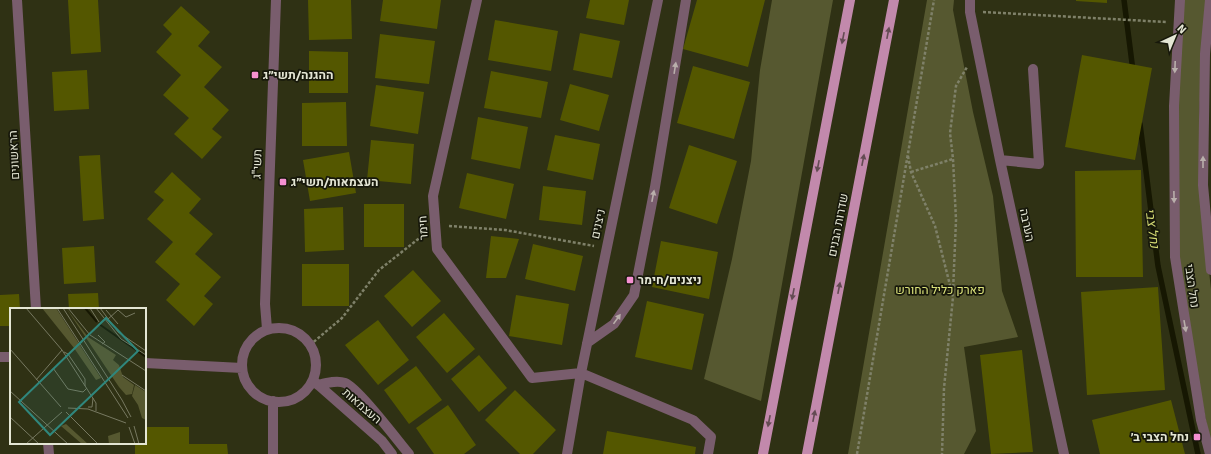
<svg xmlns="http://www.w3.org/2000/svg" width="1211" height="454" font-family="Signika,Heebo,sans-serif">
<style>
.green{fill:#565830}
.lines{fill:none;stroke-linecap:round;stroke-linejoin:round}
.stream{stroke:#161702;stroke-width:5.5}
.building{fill:#545700}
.path{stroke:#7f8169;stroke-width:2.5;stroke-dasharray:3 2;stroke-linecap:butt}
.minor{stroke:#795d6d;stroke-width:10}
.major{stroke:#c289ac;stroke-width:10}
.oneway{fill:#644b53}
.oneway2{fill:#b9afab}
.poi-dot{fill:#f590d1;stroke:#17180b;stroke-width:1.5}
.labels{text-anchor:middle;stroke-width:3.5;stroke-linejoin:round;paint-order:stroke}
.poi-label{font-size:12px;font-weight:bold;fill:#e4e6d4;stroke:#17180b;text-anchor:start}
.street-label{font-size:12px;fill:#e4e6d4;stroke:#17180b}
.park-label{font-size:12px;fill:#dde47c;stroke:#17180b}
.water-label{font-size:13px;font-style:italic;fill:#d4da73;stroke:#17180b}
.inset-river{fill:none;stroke:#161702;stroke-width:2}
.inset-road{fill:none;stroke:#777961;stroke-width:1}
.view{fill:#2f877d;fill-opacity:0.15;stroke:#2f877d;stroke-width:2}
.inset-edge{fill:none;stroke:#e4e6d4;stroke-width:2}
</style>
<rect width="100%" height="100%" fill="#2f3114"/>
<path class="green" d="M772,0H833L761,401L704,379L732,259L751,161L760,70Z
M927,0H954L953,10L973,112L993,196L1002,291L1018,337L964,347L976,431L964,454H848Z
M1183,0H1208L1199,112L1204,227L1211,289V448L1176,258L1175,137Z"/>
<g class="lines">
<path class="stream" d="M1124,0L1133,71
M1140,124L1158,266L1198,454"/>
</g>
<path class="building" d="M68,0H98L101,52L71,54Z
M308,0H351L352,39L309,40Z
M383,0H441L437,29L380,21Z
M590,0H629L624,25L586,18Z
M697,0H765L748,67L683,49Z
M1076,0H1107V3L1076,1Z
M181,6L210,32L198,46L222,67L204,87L229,110L212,129L222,137L202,159L174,134L189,118L163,95L181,75L156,52L172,34L163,25Z
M495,20L558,31L551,71L488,60Z
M580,33L620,41L612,78L573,70Z
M380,34L435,41L429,84L375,78Z
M309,51L348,52V93H309Z
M1082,55L1152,68L1135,160L1065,147Z
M693,66L750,82L734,139L677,123Z
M87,70L89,109L54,111L52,72Z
M491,71L548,82L541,118L484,108Z
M570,84L609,95L599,131L560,120Z
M376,85L424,92L418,134L370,126Z
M346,102L347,146H302V103Z
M478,117L528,127L520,169L471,159Z
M555,135L600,144L593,180L547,170Z
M371,140L414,144L411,184L367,180Z
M689,145L737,161L717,224L669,208Z
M349,152L356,193L310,201L303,160Z
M100,155L104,219L83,221L79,156Z
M1141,170L1143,277H1076L1075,171Z
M172,172L201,199L189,213L213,234L195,254L221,277L204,296L213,304L194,326L166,300L180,284L155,262L173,242L147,219L164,200L154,192Z
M467,173L514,184L506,219L459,208Z
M543,186L586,191L582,225L539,220Z
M364,204H404V247H364Z
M343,207L344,250L305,252L304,209Z
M491,236L519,239L506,278H486Z
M661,241L718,252L709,299L652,287Z
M533,244L583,256L575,291L525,279Z
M94,246L96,282L64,284L62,248Z
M302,264H349V306H302Z
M413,270L441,301L412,327L384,296Z
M1158,287L1165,390L1087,395L1081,292Z
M98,293L99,309H69L68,294Z
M19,294L20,309H11V326H0V295Z
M516,295L569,304L562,345L509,336Z
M647,301L704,314L692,370L635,357Z
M444,313L475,349L447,373L416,337Z
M378,320L409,360L378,385L345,345Z
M1022,350L1033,452L991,454L980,355Z
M479,355L507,388L479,412L451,379Z
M416,366L442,400L409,424L384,390Z
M515,390L556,430L533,454H520L485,420Z
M1171,400L1185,454H1100L1092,420Z
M448,405L476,445L464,454H434L416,428Z
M145,427H189V444H227L228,454H135V443H145Z
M607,431L696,447L695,454H603Z"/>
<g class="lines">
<path class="path" d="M983,12L1166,22
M908,156L911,172L935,226L953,297L944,388L942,454
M911,172L953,159
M449,226L505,230L594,246
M953,292L956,220L953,159L950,133L956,86L967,67
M310,345L342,318L379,270L422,236
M857,454L934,0"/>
<path class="minor" d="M17,0L36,309
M477,0L433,196L437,249L532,378L581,373L693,420L711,437L708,454
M970,0V12L1000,160L1064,454
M1180,0L1174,106L1175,257L1201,420L1210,454
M1210,0L1205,54L1203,185L1211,270
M1000,160L1039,164L1033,69
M242 365a37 37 0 1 1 74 0a37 37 0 1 1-74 0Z
M267,329L265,304L276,0
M587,343L614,324L634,295L655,187L686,0
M0,357H11
M145,363L242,368
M315,382L382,441L392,454
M318,385C326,383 337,380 345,383C358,388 398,441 409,454
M273,401V454
M48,443L49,454
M567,454L581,373L658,0"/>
<path class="major" d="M763,454L850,0
M807,454L894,0"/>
</g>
<defs><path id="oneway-solid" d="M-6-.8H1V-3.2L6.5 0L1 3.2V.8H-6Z"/></defs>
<g class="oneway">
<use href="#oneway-solid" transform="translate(888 33) rotate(-79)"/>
<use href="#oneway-solid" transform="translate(843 38) rotate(101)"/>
<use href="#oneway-solid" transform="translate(863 160) rotate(-79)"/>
<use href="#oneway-solid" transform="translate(818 166) rotate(101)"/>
<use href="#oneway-solid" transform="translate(839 288) rotate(-79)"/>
<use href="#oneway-solid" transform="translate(793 294) rotate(101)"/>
<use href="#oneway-solid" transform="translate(814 416) rotate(-79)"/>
<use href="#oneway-solid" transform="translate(769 421) rotate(101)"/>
</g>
<g class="oneway2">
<use href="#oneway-solid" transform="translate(1175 67) rotate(92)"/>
<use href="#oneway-solid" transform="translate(675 68) rotate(-81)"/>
<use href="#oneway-solid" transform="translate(1203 162) rotate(-90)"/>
<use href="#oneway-solid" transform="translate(653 196) rotate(-79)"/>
<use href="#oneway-solid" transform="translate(1174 197) rotate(89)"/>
<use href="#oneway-solid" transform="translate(617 319) rotate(-54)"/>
<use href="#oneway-solid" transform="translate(1185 326) rotate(80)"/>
</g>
<g class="poi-dot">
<rect x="251" y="71" width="8" height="8" rx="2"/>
<rect x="279" y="178" width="8" height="8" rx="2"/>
<rect x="626" y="276" width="8" height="8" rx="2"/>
<rect x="1193" y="433" width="8" height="8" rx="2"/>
</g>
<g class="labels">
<g class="poi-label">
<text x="263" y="79">ההגנה/תשי״ג</text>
<text x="291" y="186">העצמאות/תשי״ג</text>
<text x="638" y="284">ניצנים/חימר</text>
<text x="1189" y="441" text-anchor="end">נחל הצבי ב׳</text>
</g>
<g class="street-label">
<text transform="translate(14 155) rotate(-93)" y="4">הראשונים</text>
<text transform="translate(257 164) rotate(-88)" y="4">תשי"ג</text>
<text transform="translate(598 224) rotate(-78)" y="4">ניצנים</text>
<text transform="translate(838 225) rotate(-79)" y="4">שדרות הבנים</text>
<text transform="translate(1027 225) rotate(78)" y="4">הערבה</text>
<text transform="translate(423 228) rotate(-94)" y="4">חימר</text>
<text transform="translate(1192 286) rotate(82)" y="4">נחל הצבי</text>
<text transform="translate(362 406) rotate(41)" y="4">העצמאות</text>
</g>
<g class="park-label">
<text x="940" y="294">פארק כליל החורש</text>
</g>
<g class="water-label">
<text transform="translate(1153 228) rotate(83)" y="5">נחל צבי</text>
</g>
</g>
<g transform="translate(10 308)">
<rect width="136" height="136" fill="#2f3114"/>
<path d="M32,0H46L91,70L86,72L64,40ZM56,0L78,29L106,47L103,52L109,57L113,69L124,77L122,86L116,87L109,79ZM125,77L136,84V112L132,110L128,97L122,88ZM56,116L78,136H72L51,118ZM110,124V136H99L98,128Z" fill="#565830"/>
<path class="inset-river" d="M75,0L87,14M89,16L136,49"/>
<path class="inset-road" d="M16,0L52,42L86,95V103M47,0L118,110M53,0L112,92L121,109M58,0L80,27L136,63M80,0L89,14M86,0L111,31L136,47M90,0L108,24L136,43M96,2L108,16M97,12L108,2L116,9L125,5M88,27L95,34L92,36M0,41L51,99M54,44L58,46L75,71V78M43,60L58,81L73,84L77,80M112,67L136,83M26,72L52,42M0,83L58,136M78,99H82L83,90M58,100L78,101L116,115M56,104L88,136M0,109L29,136M124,118L129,136M119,119L125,136M16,136L52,104"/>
<path class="view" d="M96,10L128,43L40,127L9,94Z"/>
<rect width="136" height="136" class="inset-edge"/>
</g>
<g transform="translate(1175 36) rotate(44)" stroke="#17180b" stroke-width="3" paint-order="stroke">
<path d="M0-3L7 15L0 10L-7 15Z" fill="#e4e6d4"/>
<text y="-6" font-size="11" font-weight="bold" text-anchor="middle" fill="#e4e6d4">N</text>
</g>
</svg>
